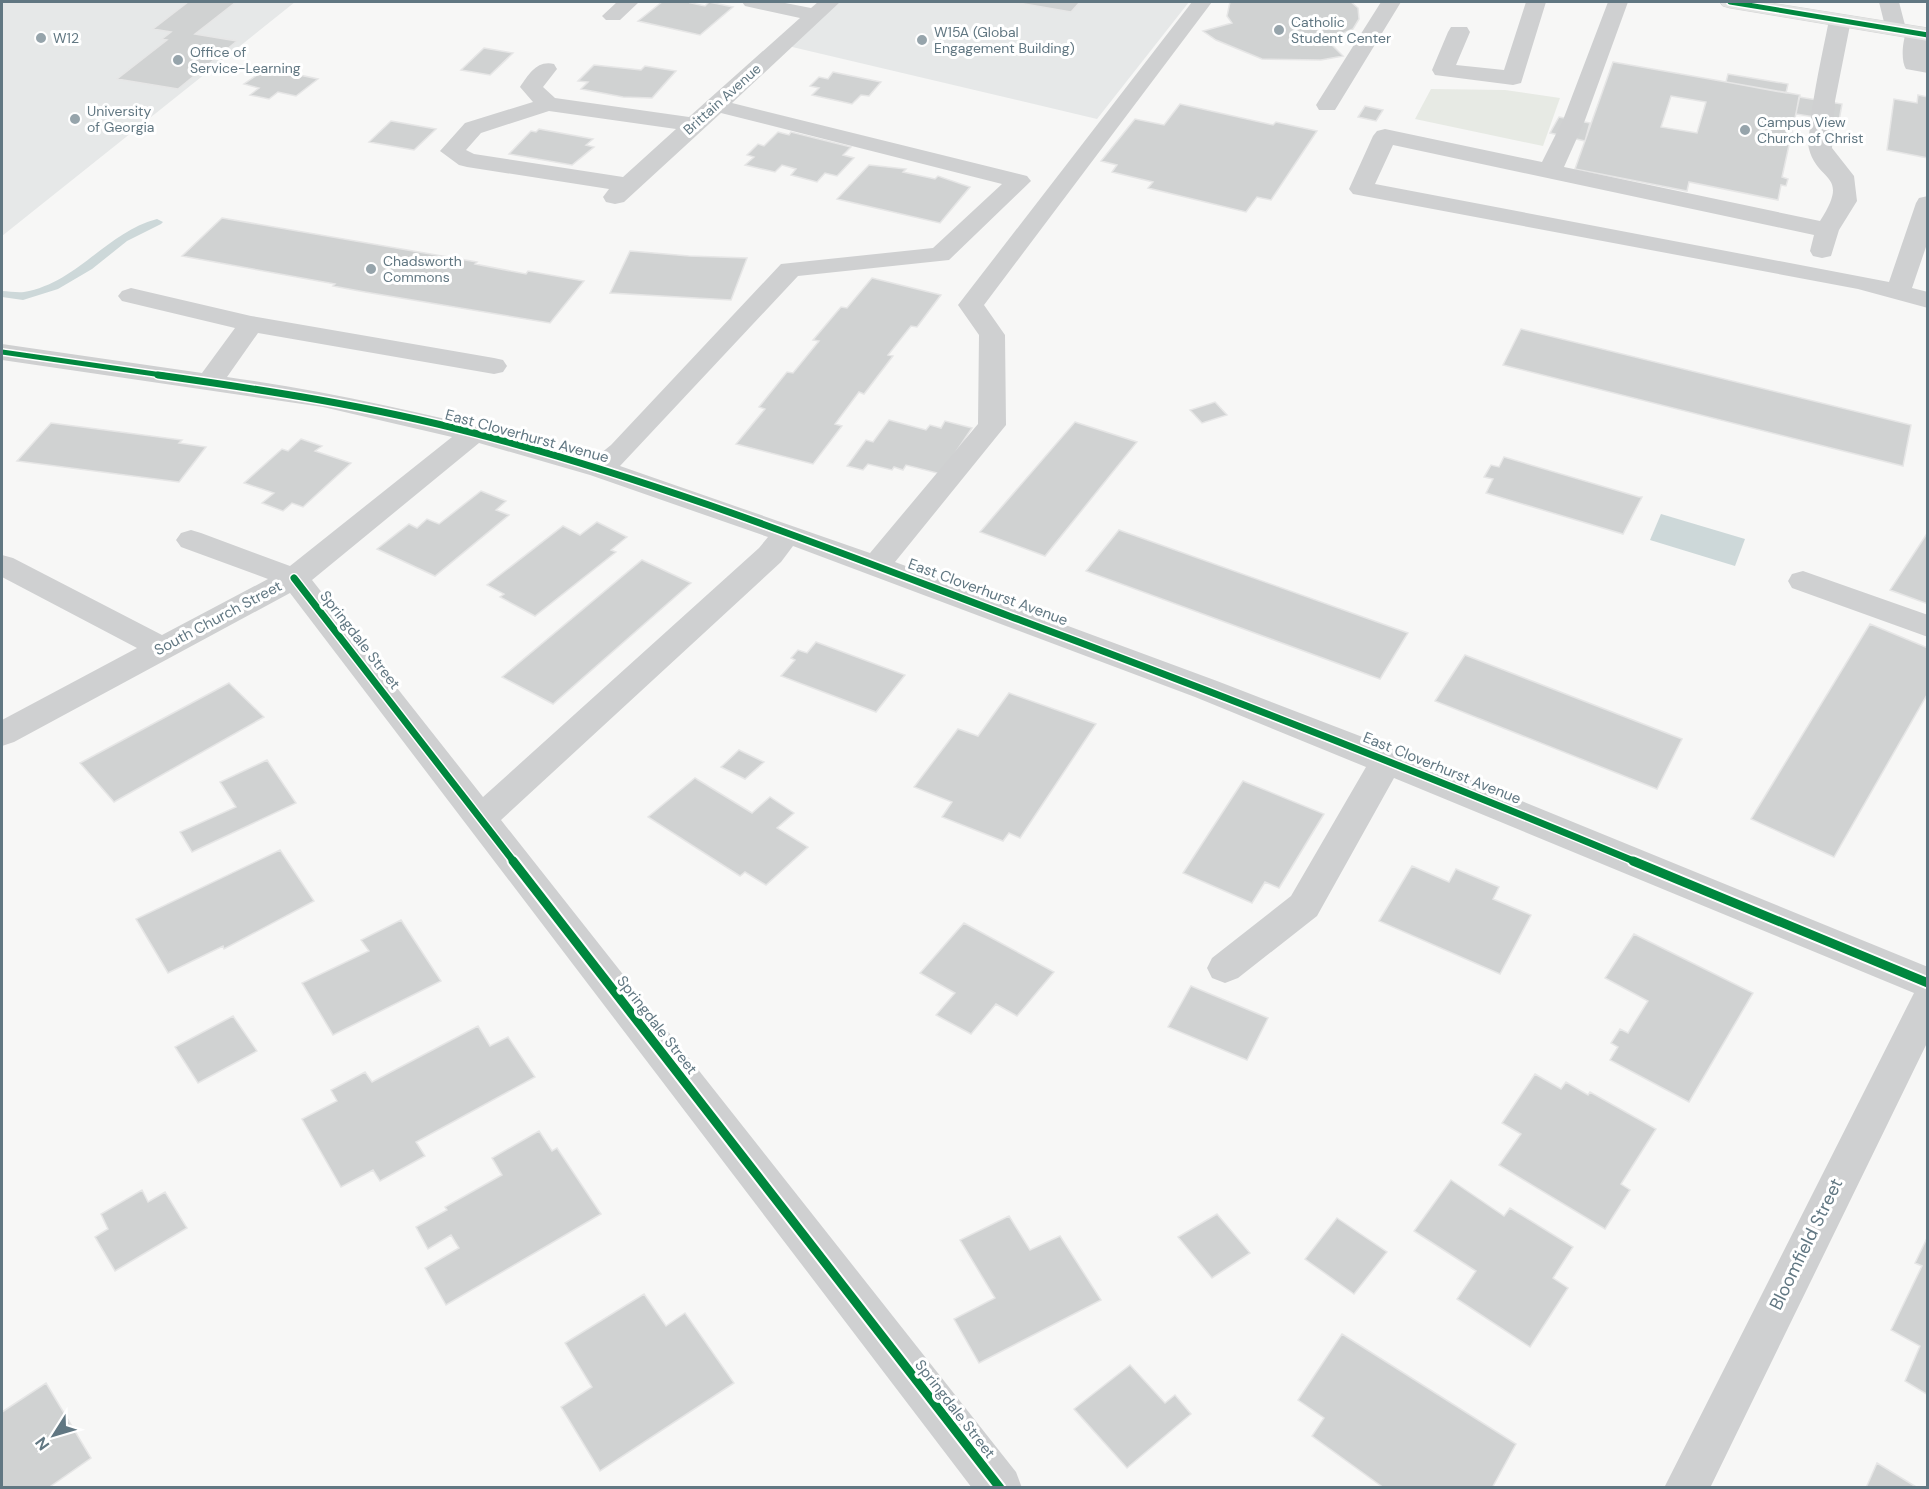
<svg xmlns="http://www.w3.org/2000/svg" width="1929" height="1489" font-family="'DM Sans',sans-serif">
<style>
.built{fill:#e6e8e8}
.green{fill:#e7eae4}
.water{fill:#cdd8d9}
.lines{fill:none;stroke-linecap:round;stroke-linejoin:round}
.stream{fill:#cdd8d9;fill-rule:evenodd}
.building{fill:#d0d2d2;stroke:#e6e6e6;stroke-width:1.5;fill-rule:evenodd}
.major-casing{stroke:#d4d5d5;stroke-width:1}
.minor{fill:#cfd0d1;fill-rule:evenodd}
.major{fill:#e2e3e2;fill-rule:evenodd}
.cycleway-far2-casing{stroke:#fff;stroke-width:8}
.cycleway-far1-casing{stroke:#fff;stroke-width:10}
.cycleway-casing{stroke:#fff;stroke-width:13}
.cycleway-far2{stroke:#00873e;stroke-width:5}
.cycleway-far1{stroke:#00873e;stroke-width:7}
.cycleway{stroke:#00873e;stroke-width:9}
.poi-dot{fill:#96a4ab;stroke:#fff;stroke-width:2}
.labels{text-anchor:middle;stroke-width:6;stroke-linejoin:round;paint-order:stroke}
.far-poi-label{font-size:14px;fill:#617782;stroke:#fff;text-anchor:start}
.far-street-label{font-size:14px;fill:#617782;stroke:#fff}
.street-label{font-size:15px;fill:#617782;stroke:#fff}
.near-street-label{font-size:18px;fill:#617782;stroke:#fff}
</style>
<rect width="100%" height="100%" fill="#f7f7f6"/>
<path class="built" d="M2,2H295L2,236Z
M838,2H1189L1097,119L788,46Z"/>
<path class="green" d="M1431,89L1505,90L1560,98L1543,146L1415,119Z"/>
<path class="water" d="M1661,514L1745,539L1735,566L1650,540Z"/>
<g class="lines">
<path class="stream" d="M157,219L163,222L161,224L127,241L92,269L58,289L23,300L2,297V291C9,291 17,293 24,292C77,283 107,232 157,219Z"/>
</g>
<path class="building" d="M188,2H236L195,34L237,41L178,89L117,79L167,40L162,39L171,32L153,29Z
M662,2H693L691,3L705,6L709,2L733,7L700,35L638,21Z
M1013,2H1080L1071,12Z
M1230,2H1351L1358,8L1359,19L1353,29L1327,40L1343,56L1321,60L1262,59L1216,40L1203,31L1232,23L1227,16Z
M484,48L513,53L490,75L461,70Z
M1613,62L1800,95L1782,177L1788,179L1786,186L1781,185L1778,200L1689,182L1687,191L1575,169ZM1671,96L1706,102L1697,133L1661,127Z
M594,65L641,70L645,66L676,71L652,98L623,97L581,89L588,82L578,81Z
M267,68L318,79L296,96L278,92L269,99L250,95L259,88L244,84Z
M833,72L881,82L869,96L861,95L852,104L812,95L819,88L810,86L819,77L828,79Z
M1728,74L1788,84L1786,93L1726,82Z
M1918,95L1928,97V158L1887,150L1894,99L1917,103Z
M1799,97L1842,104L1839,121L1796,114Z
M1180,104L1273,125L1276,122L1317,131L1271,200L1257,197L1246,212L1148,188L1153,182L1112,172L1117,165L1101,161L1135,119L1164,125Z
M1365,106L1383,110L1376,121L1358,117Z
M1559,117L1590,123L1585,141L1550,133Z
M391,121L436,129L414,150L369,142Z
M539,129L593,139L586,145L594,147L572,165L509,154L531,131L536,132Z
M778,132L789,135L791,132L851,147L843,155L854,158L837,176L825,173L817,182L791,175L796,169L782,165L775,172L745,165L754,157L747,155L758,144L764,146Z
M869,165L906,169L903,172L935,179L938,176L970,187L940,223L837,199Z
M222,218L477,262L475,264L526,274L528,271L584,281L550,323L365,292L333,286L335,284L182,256Z
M630,251L689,256L747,258L731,300L610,293Z
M872,278L941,295L917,327L911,326L888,355L893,356L864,394L859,392L835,424L842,426L813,464L736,444L765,409L759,407L787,372L793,373L819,341L813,340L841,307L847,308Z
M1521,329L1911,425L1903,466L1503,365Z
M1215,402L1227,415L1202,423L1190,410Z
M889,420L926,430L930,425L941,428L945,421L972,428L941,474L906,465L903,470L894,467L892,470L868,464L863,470L847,466L866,440L873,442Z
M1075,422L1137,442L1045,556L980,532Z
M51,423L182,440L179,443L206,447L179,482L17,461Z
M301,439L322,446L315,451L351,463L303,507L292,503L283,511L262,503L274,493L244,483L282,449L288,451Z
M1504,457L1639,497H1642L1623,534L1486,493L1493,479L1484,477L1491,465L1499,467Z
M481,491L506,501L496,510L509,515L435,576L377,549L409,524L417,528L427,519L439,524Z
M597,522L627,537L611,550L616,552L535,616L500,597L504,594L487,585L563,526L580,535Z
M1119,530L1408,633L1380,679L1086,571Z
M1928,532V604L1890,590Z
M642,560L691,583L553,704L502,677Z
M1870,624L1928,648V693L1834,857L1751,819Z
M816,642L905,675L876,712L781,676L795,660L791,658L798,650L807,653Z
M1465,655L1682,739L1657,789L1435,701Z
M229,683L264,717L114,802L80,763Z
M1009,693L1096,724L1020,838L1009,833L1003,841L942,817L952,802L914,787L958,729L978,736Z
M739,750L764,762L745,779L721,767Z
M267,760L296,803L192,852L180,832L236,807L220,782Z
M695,778L752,813L770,797L794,813L777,828L808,847L766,885L745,872L740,876L648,817Z
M1243,781L1324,814L1279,888L1265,882L1252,903L1183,873Z
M280,850L314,901L224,949L223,946L168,973L136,919Z
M1412,866L1449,882L1456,869L1499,887L1493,899L1531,915L1500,974L1379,921Z
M401,920L441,981L333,1035L302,983L369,951L361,940Z
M964,923L1054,972L1017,1016L996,1004L971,1034L936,1015L955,993L920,973Z
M1634,934L1753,993L1689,1102L1610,1060L1618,1047L1611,1043L1620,1029L1628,1033L1648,1001L1605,978Z
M1191,986L1268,1018L1247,1060L1168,1027Z
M233,1016L257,1051L198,1083L175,1047Z
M478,1026L490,1046L508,1037L535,1077L416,1142L425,1156L380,1181L373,1170L341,1187L302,1119L337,1101L331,1090L365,1072L372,1082Z
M1535,1074L1561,1089L1566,1082L1588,1095L1590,1092L1656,1129L1621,1184L1630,1190L1605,1229L1499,1165L1521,1134L1502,1123Z
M539,1131L552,1151L557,1148L601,1214L446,1305L425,1268L459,1248L451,1235L428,1249L416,1227L447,1210L445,1207L502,1175L492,1158Z
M1451,1180L1504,1216L1510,1208L1573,1247L1553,1278L1568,1288L1530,1347L1457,1299L1476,1271L1414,1231Z
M142,1190L148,1202L165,1192L187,1228L115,1271L95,1237L108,1229L101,1214Z
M1217,1214L1250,1253L1212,1278L1178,1237Z
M1009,1216L1030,1250L1060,1236L1101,1300L979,1363L954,1319L995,1298L960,1240Z
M1337,1218L1387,1252L1354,1294L1305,1259Z
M1928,1236V1395L1905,1381L1920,1346L1891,1330L1922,1266L1915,1263Z
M644,1294L666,1326L685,1313L734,1383L600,1471L561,1407L592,1387L565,1343Z
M1342,1334L1516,1444L1492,1488H1384L1312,1436L1324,1418L1298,1400Z
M1130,1365L1165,1403L1175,1395L1191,1414L1127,1468L1074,1409Z
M46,1383L91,1458L48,1488H2V1412Z
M1877,1463L1918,1488H1866Z"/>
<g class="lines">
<g class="major-casing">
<path id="major" d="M1720,2H1765L1928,28V41L1730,8L1723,6Z"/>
</g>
<path class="minor" d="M617,2H639L620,20H606L602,16Z
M742,2H780L811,8L818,2H840L732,103L1027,176L1031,181L949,260L798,276L620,466L870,553L978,424L979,335L958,305L1192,2H1212L984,305L1005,335L1006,425L895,562L1217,681L1399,751L1928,967V1041L1710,1488H1664L1914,993L1394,778L1317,916L1238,978L1225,983L1212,978L1207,968L1212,958L1291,896L1366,767L1195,697L793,546L781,562L501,820L1016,1472L1022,1488H972L290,593L14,742L2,746V720L137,648L2,577V555L13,558L162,635L268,579L181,547L176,540L181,533L191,530L201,533L290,566L452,437L323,407L2,360V344L202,373L235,328L122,301L118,296L122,291L131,288L251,316L494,358L503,360L507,366L503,372L494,374L258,333L227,377C353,395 473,424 595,458L611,445L781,264L933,248L1002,184L721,113L624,202L615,204L606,202L603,197L609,189L467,167L459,165L440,151L465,123L533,102L520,87C529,74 537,60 554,64L557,69L543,87L555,98L689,117L800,18L745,6ZM549,111L676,129L623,177L474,154L466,150L481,133ZM479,443L590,475L768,537L759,548L483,797L312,580Z
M1381,2H1401L1335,110H1319L1316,105Z
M1526,2H1546L1521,83L1513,85L1435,75L1432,70L1448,32L1451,27H1467L1470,32L1456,65L1504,70Z
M1608,2H1628L1585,120L1564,167L1820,221C1851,173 1818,183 1809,149C1807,142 1810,132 1810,125C1814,90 1822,55 1829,20L1833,16H1847L1851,20L1835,101L1832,148L1854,176L1857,201L1839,230L1831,256L1822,258L1813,256L1810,251L1814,235L1393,145L1375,184L1889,282L1916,203L1919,198L1928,196V241L1912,288L1928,292V308L1858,289L1353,194L1349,189L1373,136L1377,131L1385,129L1542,162L1563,120Z
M1879,2H1899L1906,29L1903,34H1887Z
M1916,27L1924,28L1927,33L1928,73L1906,69C1900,60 1903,37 1908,28Z
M1803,571L1928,615V637L1792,588L1788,581L1792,574Z"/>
<use href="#major" class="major"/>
<g class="cycleway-far2-casing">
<path id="cycleway-far2" d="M1730,2L1928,35
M2,352L169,376"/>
</g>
<g class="cycleway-far1-casing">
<path id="cycleway-far1" d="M158,375C265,390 370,406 474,433C657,480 833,550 1009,616C1219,694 1429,776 1636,862
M294,578L514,862"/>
</g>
<g class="cycleway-casing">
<path id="cycleway" d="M513,861L1000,1488
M1633,861L1928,983"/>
</g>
<use href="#cycleway-far2" class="cycleway-far2"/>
<use href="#cycleway-far1" class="cycleway-far1"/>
<use href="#cycleway" class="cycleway"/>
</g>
<g class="poi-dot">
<circle cx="1279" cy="30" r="6"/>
<circle cx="41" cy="38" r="6"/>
<circle cx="922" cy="40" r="6"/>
<circle cx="178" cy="60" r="6"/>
<circle cx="75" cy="119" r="6"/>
<circle cx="1745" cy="130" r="6"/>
<circle cx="371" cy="269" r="6"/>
</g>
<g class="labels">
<g class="far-poi-label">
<text x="1291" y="27">Catholic<tspan x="1291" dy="16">Student Center</tspan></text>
<text x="934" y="37">W15A (Global<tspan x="934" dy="16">Engagement Building)</tspan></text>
<text x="53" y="43">W12</text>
<text x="190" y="57">Office of<tspan x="190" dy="16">Service-Learning</tspan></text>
<text x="87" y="116">University<tspan x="87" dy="16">of Georgia</tspan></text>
<text x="1757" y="127">Campus View<tspan x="1757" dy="16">Church of Christ</tspan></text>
<text x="383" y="266">Chadsworth<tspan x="383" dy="16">Commons</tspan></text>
</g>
<g class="far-street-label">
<text transform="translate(722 99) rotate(-42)" y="5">Brittain Avenue</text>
</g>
<g class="street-label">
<text transform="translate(527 436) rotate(15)" y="5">East Cloverhurst Avenue</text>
<text transform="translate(988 592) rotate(20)" y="5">East Cloverhurst Avenue</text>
<text transform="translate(218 618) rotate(-28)" y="5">South Church Street</text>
<text transform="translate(360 640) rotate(52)" y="5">Springdale Street</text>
<text transform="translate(1442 768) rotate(22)" y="5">East Cloverhurst Avenue</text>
<text transform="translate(657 1025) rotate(52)" y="5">Springdale Street</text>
<text transform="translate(955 1409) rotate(52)" y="5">Springdale Street</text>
</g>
<g class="near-street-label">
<text transform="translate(1806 1244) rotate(-64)" y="6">Bloomfield Street</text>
</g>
</g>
<rect width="1929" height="1489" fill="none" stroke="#617782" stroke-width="6"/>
<g transform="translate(54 1435) rotate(233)" stroke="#ffffff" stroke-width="4.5" paint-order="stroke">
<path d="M0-4.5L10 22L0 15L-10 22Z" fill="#617782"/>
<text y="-9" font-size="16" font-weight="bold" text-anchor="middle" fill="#617782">N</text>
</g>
</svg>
